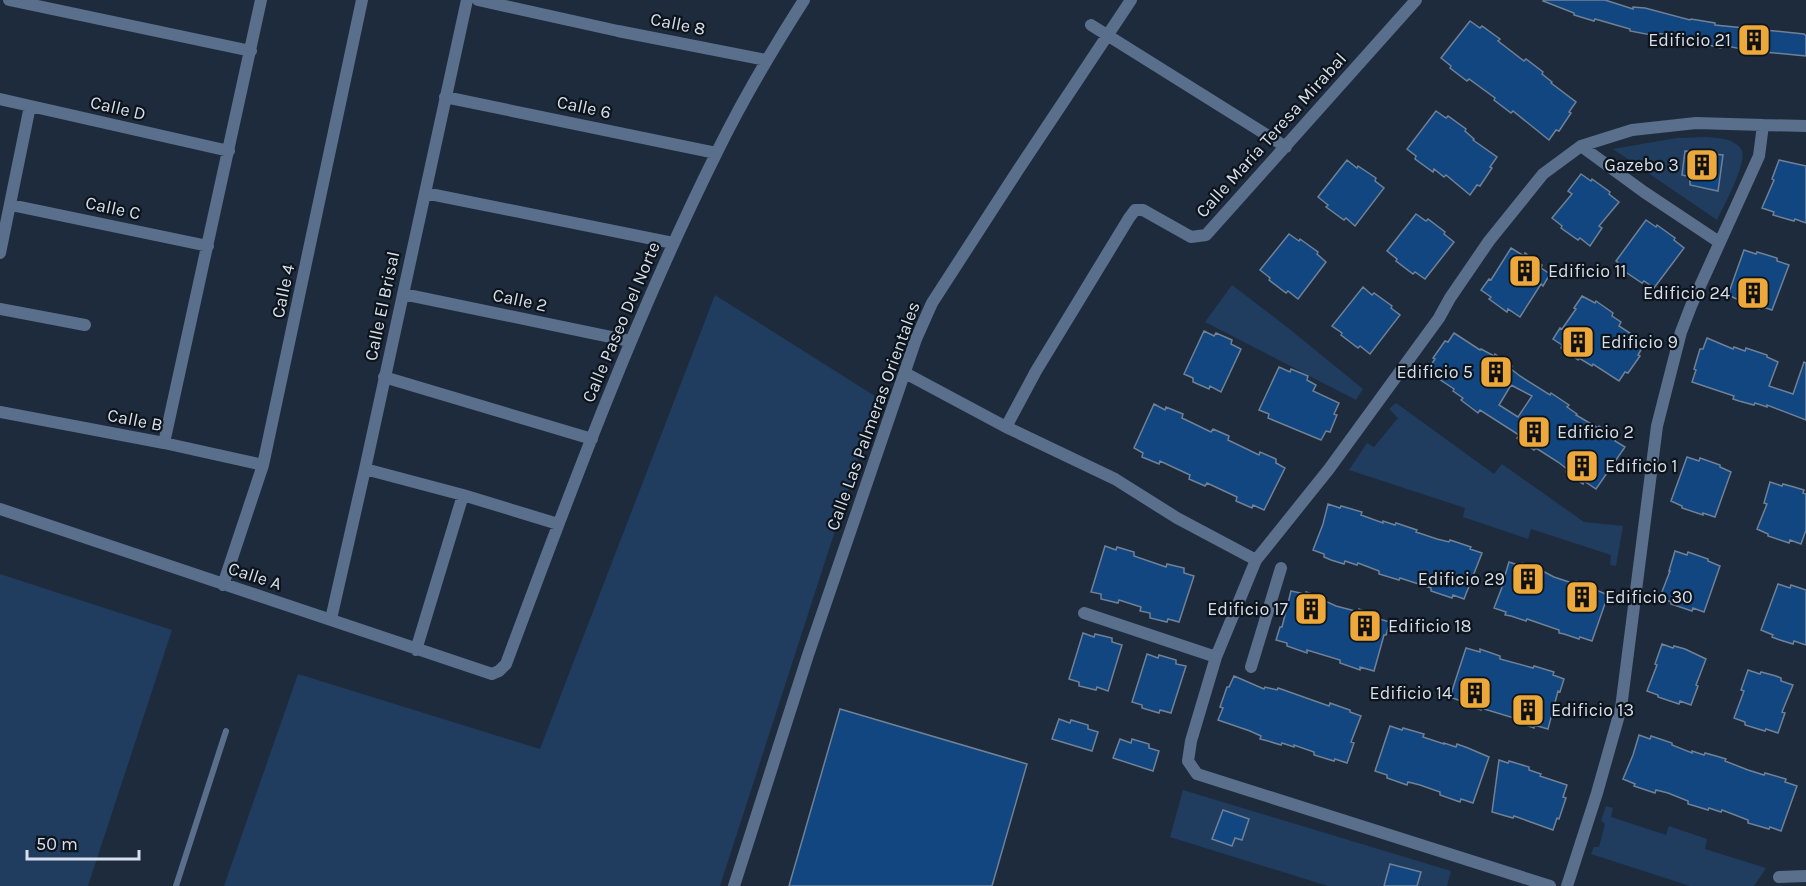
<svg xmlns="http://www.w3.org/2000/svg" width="1806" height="886" font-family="Karla,sans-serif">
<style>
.green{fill:#203d5f}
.building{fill:#114680;stroke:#708196;stroke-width:1.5;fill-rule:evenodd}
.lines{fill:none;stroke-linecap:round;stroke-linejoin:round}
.service{stroke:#5a6f8b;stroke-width:6}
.minor{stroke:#5a6f8b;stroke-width:12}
.labels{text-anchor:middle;stroke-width:4.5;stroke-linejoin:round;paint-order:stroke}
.street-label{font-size:18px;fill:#d6dfeb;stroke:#0d141c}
.poi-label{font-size:18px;fill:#d6dfeb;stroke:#0d141c;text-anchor:end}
</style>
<rect width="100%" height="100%" fill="#1d2b3d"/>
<path class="green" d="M1706,137C1717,138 1734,138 1741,149C1749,161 1723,207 1717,220L1613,149L1677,138Z
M1232,285L1287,327L1363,389L1356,400L1205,322Z
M715,295L878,398L720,886H224L298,674L540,749Z
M1396,403L1494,474L1502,464L1584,522L1623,526L1616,566L1610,565L1611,555L1531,529L1528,539L1463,517L1465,508L1349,470L1367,443L1374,447L1398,418L1389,409Z
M0,574L172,630L88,886H0Z
M1183,790L1451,871L1447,886H1328L1170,837Z
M1606,806L1613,808L1611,817L1666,835L1669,826L1707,839L1705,849L1766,868L1754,886H1690L1591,854L1594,847H1599L1605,824L1601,821Z"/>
<path class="building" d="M1544,0H1605L1633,9V7L1645,8L1690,20L1691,19L1715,23V25L1804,34L1806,36V56L1764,52L1763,54L1750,53L1742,51V49L1722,45L1721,48L1709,45L1708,47L1687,43V40L1664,34L1652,33L1651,35L1630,31V29L1595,19L1594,21L1574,15V13L1543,1Z
M1470,21L1480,28L1482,26L1500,39L1498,41L1524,61L1526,59L1543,72L1542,74L1552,82L1551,83L1576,102L1569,112L1571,113L1559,131L1556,130L1549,140L1513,111L1511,113L1494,100L1495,98L1469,79L1467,81L1450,68L1451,66L1441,58Z
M1436,111L1446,118L1448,116L1466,129L1465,131L1474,139L1473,140L1497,157L1490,167L1492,168L1480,186L1477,185L1470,195L1446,175L1444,177L1434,169L1433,172L1415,159L1416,156L1407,149Z
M1685,151L1723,155L1718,191L1690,185V177L1682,175Z
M1347,160L1357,168L1358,166L1376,178L1375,181L1384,188L1355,226L1346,218L1344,220L1326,207L1328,205L1318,197Z
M1779,160L1806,166V223L1795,219L1794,221L1773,215L1774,212L1762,208L1774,180L1772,179Z
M1581,174L1591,181L1592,179L1610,192L1609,194L1619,202L1599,226L1602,228L1590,246L1580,238L1578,240L1561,228L1562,226L1552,218L1572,194L1568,191Z
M1416,214L1426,221L1428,219L1445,232L1444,234L1454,242L1425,279L1415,272L1413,274L1396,261L1397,259L1387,251Z
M1646,220L1656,227L1657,225L1675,238L1674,240L1684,248L1654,288L1644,281L1642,283L1624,271L1625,269L1616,261Z
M1289,234L1299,241L1300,239L1318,252L1317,254L1326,262L1298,299L1288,291L1286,293L1269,280L1270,278L1260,270Z
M1511,248L1524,256L1525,253L1542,265L1541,268L1550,274L1543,286L1541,284L1520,317L1508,309L1507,312L1489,299L1491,297L1481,290L1489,279L1491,280Z
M1744,250L1756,254L1757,252L1777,258V261L1789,265L1772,310L1760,306L1759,309L1743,304L1739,302V300L1728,295Z
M1363,287L1372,295L1374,293L1392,306L1391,308L1400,315L1370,354L1360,346L1358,348L1341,335L1342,333L1332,326Z
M1582,296L1595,303L1596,301L1613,313L1612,316L1621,322L1619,326L1645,343L1638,355L1640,356L1628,373L1625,372L1619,381L1593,364L1592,366L1579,358L1578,360L1561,348L1562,345L1553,339L1560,328L1562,329L1576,309L1574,308Z
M1204,331L1214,336L1216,333L1232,340L1231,344L1241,349L1221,392L1210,386L1209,389L1193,382V378L1184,374Z
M1454,333L1480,350L1481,349L1494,356L1495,354L1512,366L1511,369L1520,376L1550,395L1551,393L1569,405L1567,407L1577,414L1576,415L1598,428L1599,426L1616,438L1615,441L1625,447L1596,489L1584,481L1583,484L1566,472L1567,469L1558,462L1536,448L1534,450L1517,438L1519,435L1480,410L1478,413L1461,400L1463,398L1453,391L1454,389L1427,371L1435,359L1433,358L1445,341L1448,342ZM1511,385L1532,396L1518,417L1499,405Z
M1707,338L1733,349L1734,347L1745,351L1746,348L1767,355V357L1778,362L1769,386L1793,394L1804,362L1806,363V420L1767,405V407L1755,403L1754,405L1739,401L1733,399L1734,396L1692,382L1696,370L1694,369L1700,349H1703Z
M1279,367L1290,372L1291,369L1308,376L1307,380L1316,385L1313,391L1339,403L1334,414L1337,415L1330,432L1326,431L1321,440L1268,418L1269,414L1259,410Z
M1154,404L1165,410L1166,407L1183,414L1182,418L1211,432L1213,429L1229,436L1228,440L1259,455L1260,452L1276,459V463L1285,468L1264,510L1253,505L1252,508L1236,501L1237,497L1207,483L1205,486L1189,479L1190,475L1160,461L1159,464L1142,457L1143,453L1134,448Z
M1687,457L1699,461L1700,458L1720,465V467L1731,472L1715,517L1703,513V515L1682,508V506L1671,501Z
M1770,482L1782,486L1783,484L1794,487L1804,490L1803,493L1806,494V530L1801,544L1790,540L1789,543L1768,536V534L1757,529L1767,504L1764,503Z
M1328,504L1340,508L1341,506L1362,512L1361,515L1383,523V521L1395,525L1396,523L1417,530L1416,532L1437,539L1449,542L1450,540L1471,547L1470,549L1482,553L1464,599L1453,595L1452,598L1431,591V588L1400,578L1399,580L1379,574V571L1358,563L1357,565L1345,561L1344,564L1331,560L1324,557V554L1313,550L1323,524Z
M1105,546L1116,550L1117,547L1134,552V556L1166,567L1167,564L1184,568V573L1194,576L1179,622L1168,619L1167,622L1150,618V613L1140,611L1141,607L1119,600L1118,603L1101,599V594L1091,592Z
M1675,551L1687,555L1688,552L1708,559V561L1720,566L1704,612L1693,608L1692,611L1671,604V602L1660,597L1670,571H1669Z
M1509,562L1521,566L1522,563L1535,567L1554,577L1575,584L1576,581L1591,586L1596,588V590L1608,595L1592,641L1580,637L1579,639L1564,634L1559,633V630L1527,619L1526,621L1511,616L1505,615L1506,612L1494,608L1504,582H1503Z
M1778,584L1790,588L1791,585L1806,590V645L1794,641L1793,644L1780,640L1772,637L1773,635L1761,630Z
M1291,591L1305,594L1306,592L1325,598V601L1336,606L1359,612V609L1379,616V619L1390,622L1386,635H1384L1374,671L1360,667V670L1340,663V660L1307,650V653L1287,646V643L1276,640L1280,627H1282Z
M1083,633L1094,637L1095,634L1112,638V642L1122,645L1108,691L1097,687L1096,690L1079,686V682L1069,679Z
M1662,644L1673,648L1674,646L1685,649L1706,659L1696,685L1698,686L1691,705L1680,701L1679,704L1658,697V695L1647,691L1657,665L1655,664Z
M1466,648L1480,652V649L1500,656V659L1533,668L1534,666L1554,672L1553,675L1564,679L1560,692L1558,691L1548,729L1534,725V728L1514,721V718L1481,708V710L1461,704V701L1450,697Z
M1147,654L1158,658L1159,655L1176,660V664L1186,666L1171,713L1160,710L1159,713L1142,708V705L1132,702Z
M1748,670L1760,674L1761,672L1776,676L1781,678V681L1793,685L1782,712L1785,713L1778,733L1766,729L1765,731L1745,725V722L1734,718L1744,691L1741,690Z
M1234,676L1264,689L1265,687L1277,690L1278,688L1329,706L1330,703L1344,708L1350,710V712L1361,716L1351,742L1354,743L1347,763L1335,759L1334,761L1314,755V752L1294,745V747L1282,743L1281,745L1268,741L1260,739L1261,736L1250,731L1218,720L1223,708L1220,707L1227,687H1229Z
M840,709L1027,764L992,886H789Z
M1059,719L1070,723L1071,720L1088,725V729L1098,732L1092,751L1052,739Z
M1390,726L1402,730L1403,728L1424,734L1423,737L1444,744V743L1456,747L1457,744L1468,748L1489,757L1473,803L1461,799L1460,802L1440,795V792L1420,785L1408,782L1407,785L1387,778V775L1375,771Z
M1639,735L1650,739L1651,736L1672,743V745L1692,753V751L1704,755L1705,753L1716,756L1726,759L1725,761L1748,770L1764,775L1765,773L1786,779L1785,782L1797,786L1781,831L1770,827L1769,829L1748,823V820L1722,810L1721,812L1709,808L1708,810L1695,806L1688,804V801L1668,793L1656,790L1655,793L1634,786L1635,784L1623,779L1633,755Z
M1120,739L1131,743L1132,739L1149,744V748L1159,751L1153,771L1113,758Z
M1499,760L1508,763L1509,761L1529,767V770L1541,774L1540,776L1567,785L1563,797L1566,798L1559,819L1557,818L1553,830L1514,816L1513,818L1492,812Z
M1223,810L1249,819L1242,840L1235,838L1232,846L1212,839Z
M1390,864L1421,872L1417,886H1384Z"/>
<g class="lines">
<path class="service" d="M176,886L226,731"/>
<path class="minor" d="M9,0L251,51
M478,0L618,31L766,60
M1091,25L1286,147
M445,97L716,153
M0,99L229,151
M1763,125L1806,126
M1581,146L1644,192L1719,242
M425,193L673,243
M11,205L208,246
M0,253L30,106
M403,294L630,341
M0,309L85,325
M905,373L1006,427L1115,479L1177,518L1256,560
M384,377L592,439
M0,412L164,443L263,465
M1006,427L1036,371L1129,218L1135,210H1143L1191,237L1206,235L1416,0
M164,443L261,0
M365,469L463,495L558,524
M0,509L492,674L499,671L506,664C570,492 634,319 716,154C742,101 772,50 804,0
M223,585L263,465L362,0
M1084,613L1216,657
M331,619L365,469L467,0
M416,650L463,495
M1251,667L1281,568
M1779,877L1806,876
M734,886L808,655L916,339L932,303L1018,170L1131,0
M1550,886L1197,774L1188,761L1191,741L1216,657L1256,560L1329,469L1439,318L1450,298L1489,241L1543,174L1581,146L1632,130L1696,123L1763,125L1759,156L1691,306L1681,332L1657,426L1621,708L1597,793L1567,886"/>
</g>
<defs>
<g id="building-square" transform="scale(1.725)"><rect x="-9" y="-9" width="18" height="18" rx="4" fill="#eda83b" stroke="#0d141c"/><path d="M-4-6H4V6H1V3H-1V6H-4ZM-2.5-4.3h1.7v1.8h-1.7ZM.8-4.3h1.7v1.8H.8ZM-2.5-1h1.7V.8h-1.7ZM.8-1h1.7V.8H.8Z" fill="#111"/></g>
</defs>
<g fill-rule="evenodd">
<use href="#building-square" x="1754" y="40"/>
<use href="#building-square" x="1702" y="165"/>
<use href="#building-square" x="1525" y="271"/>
<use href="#building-square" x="1753" y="293"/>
<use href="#building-square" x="1578" y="342"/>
<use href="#building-square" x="1496" y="372"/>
<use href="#building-square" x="1534" y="432"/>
<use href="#building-square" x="1582" y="466"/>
<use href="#building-square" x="1528" y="579"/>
<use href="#building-square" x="1582" y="597"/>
<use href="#building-square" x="1311" y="609"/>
<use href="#building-square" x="1365" y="626"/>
<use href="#building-square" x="1475" y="693"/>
<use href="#building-square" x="1528" y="710"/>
</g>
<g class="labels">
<g class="street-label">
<text transform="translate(678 24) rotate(11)" y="6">Calle 8</text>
<text transform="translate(584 107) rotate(12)" y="6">Calle 6</text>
<text transform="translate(118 108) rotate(13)" y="6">Calle D</text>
<text transform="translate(1271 135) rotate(-48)" y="6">Calle María Teresa Mirabal</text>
<text transform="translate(113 208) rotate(12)" y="6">Calle C</text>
<text transform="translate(283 291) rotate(-78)" y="6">Calle 4</text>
<text transform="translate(520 300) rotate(12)" y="6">Calle 2</text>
<text transform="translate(382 306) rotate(-78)" y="6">Calle El Brisal</text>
<text transform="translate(621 322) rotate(-67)" y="6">Calle Paseo Del Norte</text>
<text transform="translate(873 416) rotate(-70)" y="6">Calle Las Palmeras Orientales</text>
<text transform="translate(135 420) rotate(11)" y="6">Calle B</text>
<text transform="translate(255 576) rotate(18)" y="6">Calle A</text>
</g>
<g class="poi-label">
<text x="1731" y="46">Edificio 21</text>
<text x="1679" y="171">Gazebo 3</text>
<text x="1548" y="277" text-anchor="start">Edificio 11</text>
<text x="1730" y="299">Edificio 24</text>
<text x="1601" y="348" text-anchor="start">Edificio 9</text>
<text x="1473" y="378">Edificio 5</text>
<text x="1557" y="438" text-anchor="start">Edificio 2</text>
<text x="1605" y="472" text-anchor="start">Edificio 1</text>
<text x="1505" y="585">Edificio 29</text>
<text x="1605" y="603" text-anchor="start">Edificio 30</text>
<text x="1288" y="615">Edificio 17</text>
<text x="1388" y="632" text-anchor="start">Edificio 18</text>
<text x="1452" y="699">Edificio 14</text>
<text x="1551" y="716" text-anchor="start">Edificio 13</text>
</g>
</g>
<path d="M27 850v9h112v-9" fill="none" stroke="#d6dfeb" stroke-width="3"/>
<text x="36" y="850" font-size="18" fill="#d6dfeb" stroke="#0d141c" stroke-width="4.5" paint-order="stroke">50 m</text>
</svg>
